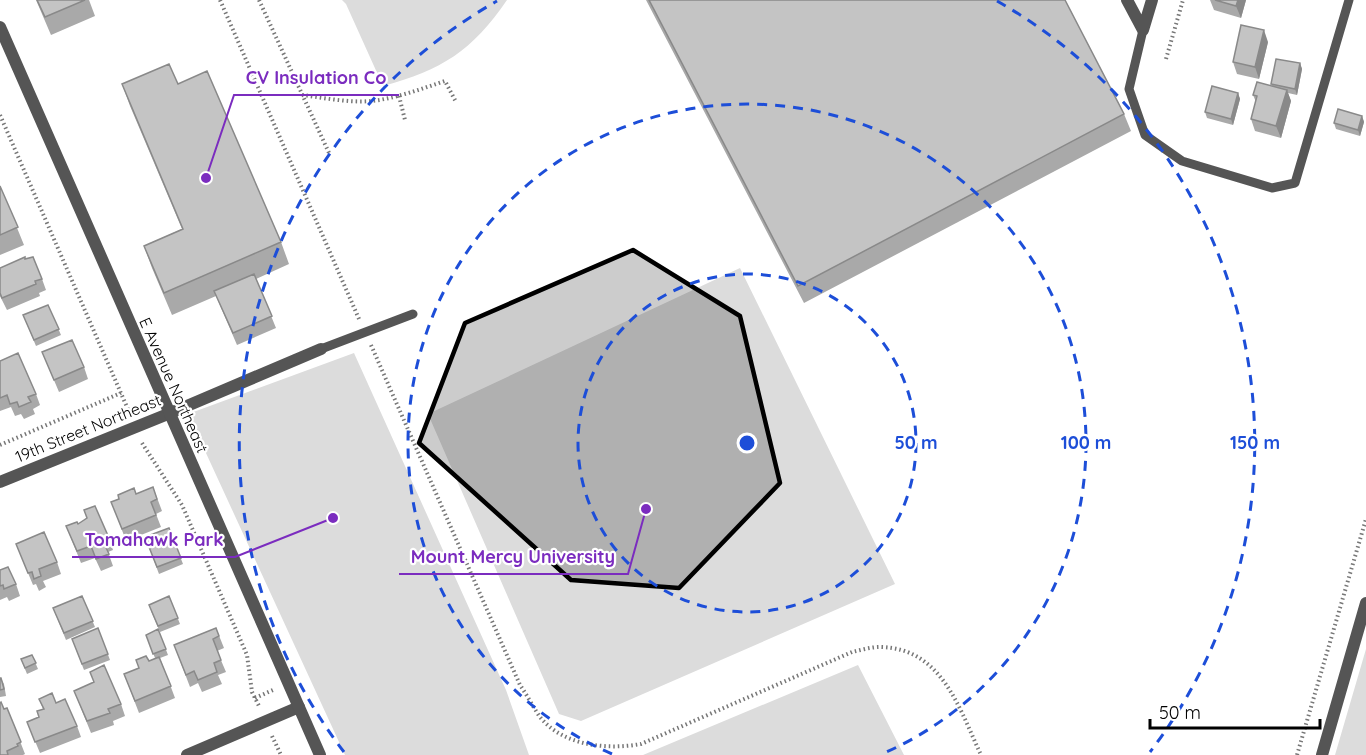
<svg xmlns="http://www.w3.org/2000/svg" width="1366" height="755" font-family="Quicksand,sans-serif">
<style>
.green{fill:#dcdcdc}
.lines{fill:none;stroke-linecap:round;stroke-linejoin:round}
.path{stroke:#777;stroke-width:4;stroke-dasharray:1.5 3;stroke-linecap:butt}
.service{stroke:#555;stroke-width:9}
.minor{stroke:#555;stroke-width:12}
.tertiary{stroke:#555;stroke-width:12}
.wall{fill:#a9a9a9}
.shaded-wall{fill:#898989}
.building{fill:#c4c4c4;stroke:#898989;stroke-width:1.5}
.marked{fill:#000;fill-opacity:0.2;stroke:#000;stroke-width:4.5;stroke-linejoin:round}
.ring{fill:none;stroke:#1d4ed8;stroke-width:3;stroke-dasharray:10 8}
.labels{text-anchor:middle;stroke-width:4.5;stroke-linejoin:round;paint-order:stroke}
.street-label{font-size:16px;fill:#000;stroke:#fff}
.centre{fill:#1d4ed8;stroke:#fff;stroke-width:3}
.ring-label{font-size:18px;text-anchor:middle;font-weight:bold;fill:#1d4ed8;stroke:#fff;stroke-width:4.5;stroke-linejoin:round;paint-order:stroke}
.leader{fill:none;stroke:#7b2cbf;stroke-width:2}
.callout-dot{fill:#7b2cbf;stroke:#fff;stroke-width:2}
.callout-label{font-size:18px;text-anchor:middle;font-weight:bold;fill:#7b2cbf;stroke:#fff;stroke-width:4.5;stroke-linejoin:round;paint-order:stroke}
</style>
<rect width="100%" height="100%" fill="#fff"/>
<path class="green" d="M342,0H507C472,51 442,70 383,86L346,4Z
M740,268L895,584L581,721L559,714L428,414Z
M354,353L506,690L529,755H345L188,414Z
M1366,649V755H1335Z
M858,665L904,755H643Z"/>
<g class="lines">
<path class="path" d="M220,0L359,319
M259,0L329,153
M1166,59L1183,0
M302,95C325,98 349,103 372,101C397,98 421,89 445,81L456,102
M399,96L405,120
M0,115L130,414
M371,345L520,685C527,695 533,707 540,717C563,746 607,750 641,744L852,652C861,650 871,647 880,647C942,648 959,708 981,755
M142,443L182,505L247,655L252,692L260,708
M0,445L121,393
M255,698L273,690
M272,736L281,755
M1297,755L1366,519"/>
<path class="service" d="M1143,30L1129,89L1145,135L1182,161L1272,188L1295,183L1349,0
M321,349L413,314"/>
<path class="minor" d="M1127,0L1143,30
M1143,30L1152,0
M0,482L168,414L321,349
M187,755L299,707
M1322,755L1366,603"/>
<path class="tertiary" d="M0,27L320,755"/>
</g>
<path class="wall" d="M36,0H89L95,16L51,35Z
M646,0H1065L1124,114L1131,131L804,303Z
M1210,0H1246L1241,18L1214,10Z
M1268,42L1259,79L1237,74L1233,62Z
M1300,63L1302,69L1297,95L1288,93L1291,101L1281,138L1255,131L1251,119L1256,102L1253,95L1272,86L1271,84Z
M122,84H178L281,242L289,264L256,279L276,328L237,345L216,296L172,315L152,268L144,246L182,229L130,106Z
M1238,93L1240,99L1233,125L1207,118L1205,112Z
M1362,116L1364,122L1360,136L1336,129L1334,123Z
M0,186L24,245L0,255Z
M25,259L42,279L46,290L39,293L40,296L7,310L0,296V268Z
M48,305L61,335L36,346L23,315Z
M42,352L84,367L88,379L59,392Z
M0,361L36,394L40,405L33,409L35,414L24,419L21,414L15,416L11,407L0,411Z
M153,487L162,511L156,514L161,527L126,541L116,514L136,494Z
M78,524L109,538L113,550L108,552L113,566L101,571L95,558L81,563L66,526Z
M169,528L183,564L159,574L145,537Z
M16,544L57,562L61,574L43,581L46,587L39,591L36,584L33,585Z
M0,570L16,584L20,596L9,601L7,597L0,600Z
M82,596L95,627L66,640L53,608Z
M169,596L180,624L160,632L151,611Z
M98,628L110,660L84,670L72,639Z
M216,628L224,648L217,651L226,672L218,675L222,684L202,692L198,683L190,687L174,645Z
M158,629L168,655L160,658L175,698L139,713L124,674L139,668L136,660L149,661L155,658L146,635Z
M32,655L38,669L27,674L21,659Z
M0,678H1L4,684L6,696L0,697Z
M74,691L121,704L125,716L113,721L114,725L91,733Z
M39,699L56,703L77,726L81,737L40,753L27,722L39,717L43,709Z
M7,708L25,754L23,755H0L4,709Z"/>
<path class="shaded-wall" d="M1238,0H1246L1241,18L1236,6Z
M1264,30L1268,42L1259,79L1255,67Z
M1300,63L1302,69L1297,95L1295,89Z
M1287,90L1291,101L1281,138L1276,126Z
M1238,93L1240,99L1233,125L1231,119Z
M1362,116L1364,122L1360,136L1358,130Z"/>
<path class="building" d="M37,0H85L45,17Z
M649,0H1065L1124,114L798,286Z
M1215,0H1238L1236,6Z
M1241,25L1264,30L1255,67L1233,62Z
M1276,59L1300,63L1295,89L1271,84Z
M169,64L178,84L207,71L281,242L164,293L144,246L183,229L122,84Z
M1257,82L1287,90L1276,126L1251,119L1257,96L1253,95Z
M1212,86L1238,93L1231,119L1205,112Z
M1338,109L1362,116L1358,130L1334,123Z
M0,186L18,227L0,235Z
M25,257V259L33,257L42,279L35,281L36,284L2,298L0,293V268Z
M254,274L272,316L233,333L214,291Z
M48,305L59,329L34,340L23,315Z
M72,340L84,367L54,380L42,352Z
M18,353L36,394L28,397L31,402L19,407L17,402L10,404L7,395L0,398V361Z
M153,487L157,499L151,502L156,515L122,529L111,502L119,499L118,495L134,488L136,494Z
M95,506L109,538L103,541L109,554L96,559L91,546L77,551L66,526L77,522L78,524L87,518L84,510Z
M169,528L181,558L157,567L145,537Z
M44,532L57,562L39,569L41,576L34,579L32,572L28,573L16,544Z
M8,567L16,584L4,589L3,585L0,586V570Z
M82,596L93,621L64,633L53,608Z
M169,596L178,618L158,626L149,605Z
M98,628L108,654L82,664L72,639Z
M216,628L219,636L213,639L221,660L214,663L217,672L198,680L194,671L186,675L174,645Z
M158,629L166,649L153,654L146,635Z
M32,655L36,663L25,668L21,659Z
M146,656L149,661L159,657L171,686L135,701L124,674L139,668L136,660Z
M104,665L121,704L108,709L110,713L87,721L74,691L94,682L90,672Z
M0,678H1L4,689L0,690Z
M52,693L56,703L65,699L77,726L35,742L27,722L39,717L37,711L44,709L39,699Z
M1,702L4,709L7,708L21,742L17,744L18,746L7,751L8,755H0V703Z"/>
<path class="marked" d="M633,250L740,316L780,483L679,588L571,580L419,443L465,323Z"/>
<g class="ring">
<circle cx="747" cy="443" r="169"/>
<path d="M612 754A339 339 0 1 1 882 754"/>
<path d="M344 752A508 508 0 0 1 497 1M997 1A508 508 0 0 1 1150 752"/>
</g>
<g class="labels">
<g class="street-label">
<text transform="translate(174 385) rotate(66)" y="6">E Avenue Northeast</text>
<text transform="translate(88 428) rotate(-22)" y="6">19th Street Northeast</text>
</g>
</g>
<circle cx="747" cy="443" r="9" class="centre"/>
<g class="ring-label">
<text x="916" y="449">50 m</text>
<text x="1086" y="449">100 m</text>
<text x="1255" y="449">150 m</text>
</g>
<path class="leader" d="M206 178L234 95H399M333 518L235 557H72M646 509L628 574H399"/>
<g class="callout-dot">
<circle cx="206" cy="178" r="6"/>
<circle cx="333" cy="518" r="6"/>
<circle cx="646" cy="509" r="6"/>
</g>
<g class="callout-label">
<text x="316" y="84">CV Insulation Co</text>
<text x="154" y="546">Tomahawk Park</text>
<text x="513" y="563">Mount Mercy University</text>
</g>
<path d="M1150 719v9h170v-9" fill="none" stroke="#000000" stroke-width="3"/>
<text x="1159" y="719" font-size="18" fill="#000000" stroke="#ffffff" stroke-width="4.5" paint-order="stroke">50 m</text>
</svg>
